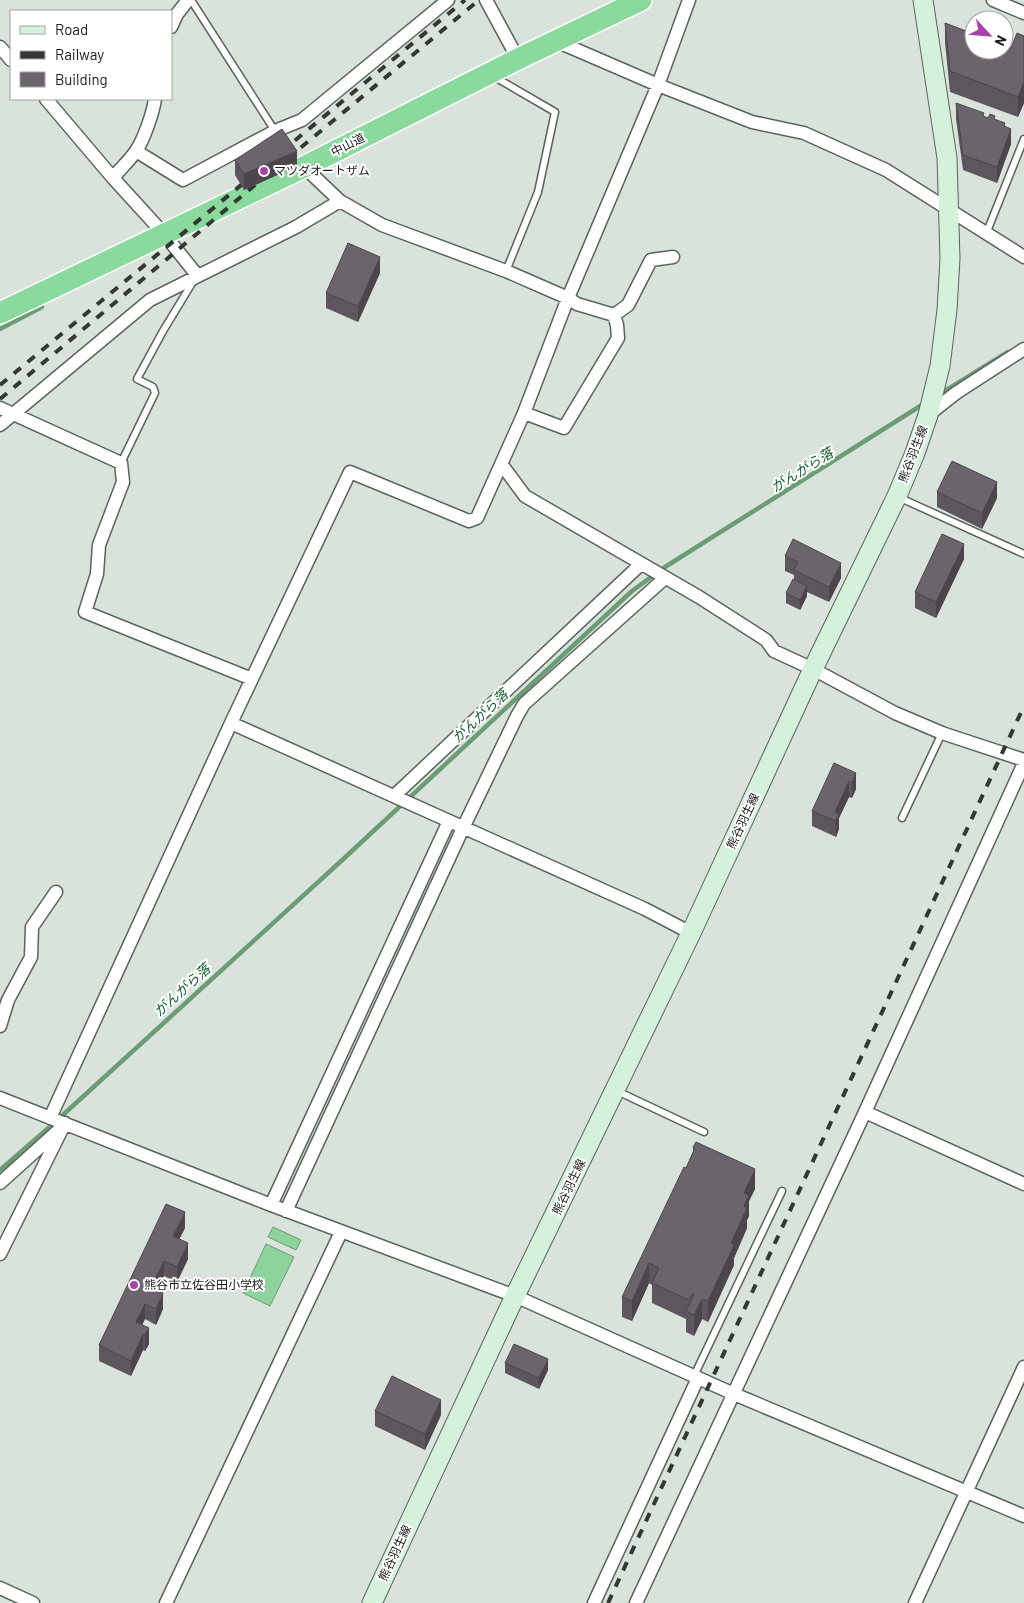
<svg xmlns="http://www.w3.org/2000/svg" width="1024" height="1603" font-family="Barlow,'Noto Sans JP',sans-serif">
<style>
.water{fill:#8ed39d;stroke:#6b9c75}
.lines{fill:none;stroke-linecap:round;stroke-linejoin:round}
.stream{stroke:#6b9c75;stroke-width:4.5}
.service-casing{stroke:#5a635c;stroke-width:9}
.minor-casing{stroke:#5a635c;stroke-width:15}
.secondary-casing{stroke:#5a635c;stroke-width:21}
.trunk-casing{stroke:#fff;stroke-width:24}
.service{stroke:#fff;stroke-width:6}
.minor{stroke:#fff;stroke-width:12}
.secondary{stroke:#d3f1db;stroke-width:19}
.trunk{stroke:#8ada9e;stroke-width:21}
.rail{stroke:#343834;stroke-width:4;stroke-dasharray:9 9;stroke-linecap:butt}
.wall{fill:#5d565d}
.shaded-wall{fill:#4c464c}
.building{fill:#6c646c;stroke:#4c464c}
.poi-dot{fill:#a844a9;stroke:#fff;stroke-width:2}
.labels{text-anchor:middle;stroke-width:4;stroke-linejoin:round;paint-order:stroke}
.street-label{font-size:12px;fill:#181b18;stroke:#fff}
.poi-label{font-size:12px;fill:#181b18;stroke:#fff;text-anchor:start}
.water-label{font-size:14px;font-style:italic;fill:#14602e;stroke:#fff}
</style>
<rect width="100%" height="100%" fill="#d9e3db"/>
<path class="water" d="M273,1227L301,1240L296,1250L268,1237Z
M266,1244L294,1257L270,1306L243,1293Z"/>
<g class="lines">
<path class="stream" d="M0,329L42,307
M940,394L1008,352
M0,1170L53,1124L339,863L632,591L665,567L925,403"/>
<g class="service-casing">
<path id="service" d="M191,0L275,131
M493,76L555,112L538,192L506,271
M986,234L1024,139
M121,463L155,393L153,387L137,379L163,331L194,280
M898,497L1024,554
M902,818L942,733
M617,1091L704,1132
M694,1376L782,1191"/>
</g>
<g class="minor-casing">
<path id="minor" d="M486,0L518,59
M993,0L1024,13
M171,27L177,14L188,0
M556,41L658,85L752,122L804,133L886,170L1024,257
M0,47L11,60
M46,99L113,178L164,234L197,275
M136,151L183,180L275,131L302,120L448,0
M301,164L340,201L382,225L506,271L568,298L577,304L614,315L628,305L651,260L673,257
M113,178C120,169 130,160 136,151C144,139 153,113 155,99
M0,408L121,463L123,482L99,545L97,574L85,612L252,679
M524,413L564,428L618,338L617,325L614,315
M928,415L956,393L1024,349
M0,425L150,300L296,227L340,201
M502,465L525,496L699,597L766,640L774,651L813,669L895,713L942,733L1024,760
M231,723L645,909L691,933
M394,796L641,564
M0,1026L8,1000L31,957L32,927L56,892
M0,1098L271,1205L515,1296L734,1394L1024,1516
M865,1112L1024,1184
M50,1118L231,723L350,472L469,521L477,518L524,413L568,298L658,85L689,0
M0,1183L60,1129
M271,1205L449,821
M286,1211L463,828L517,716L524,704L665,578
M0,1254L65,1123
M0,1588L33,1603
M166,1603L341,1232
M594,1603L698,1378
M636,1603L865,1112L1024,763
M915,1603L1024,1367"/>
</g>
<g class="secondary-casing">
<path id="secondary" d="M372,1603L515,1296L691,933L813,669L897,496L915,453L928,415L940,366L947,310L950,259L947,158L923,0"/>
</g>
<g class="trunk-casing">
<path id="trunk" d="M0,313L304,167L518,59L641,0"/>
</g>
<use href="#service" class="service"/>
<use href="#minor" class="minor"/>
<use href="#secondary" class="secondary"/>
<use href="#trunk" class="trunk"/>
<path class="rail" d="M281,152L465,0
M287,159L479,0
M0,385L252,176
M0,399L267,175
M608,1603L1024,706"/>
</g>
<path class="wall" d="M945,23L1011,48L1024,36V103L1018,117L950,92L945,43Z
M956,103L984,117L995,119L1005,126L1011,144L997,183L963,170L956,119Z
M235,160L297,166L244,190L235,175Z
M380,273L358,322L326,308V293Z
M937,492L997,498L982,529L937,507Z
M785,556L841,578L829,602L807,592V596L800,610L786,603V593L794,579V575L785,571Z
M964,559L936,618L915,608V592Z
M856,773V789L852,798L849,797L839,818V829L836,837L812,826V811Z
M693,1147L755,1189L749,1201V1216L747,1220V1228L734,1258V1265L708,1322L702,1319L694,1336L686,1332V1319L652,1303V1285L649,1283L632,1321L622,1317V1297L686,1168L693,1152Z
M185,1228L179,1239L188,1259L177,1282L164,1276L157,1290L163,1309L156,1325L145,1319L142,1325L149,1344L145,1351L143,1350L131,1376L99,1361V1345Z
M505,1363L548,1370L539,1389L505,1373Z
M375,1411L441,1415L425,1450L375,1426Z"/>
<path class="shaded-wall" d="M1024,82V103L1018,117V97Z
M1011,129V144L997,183V167Z
M297,151V166L244,190V174Z
M380,257V273L358,322V306Z
M997,482V498L982,529V513Z
M964,544V559L936,618V602Z
M841,563V578L829,602V587Z
M807,586V596L800,610V600Z
M856,773V789L852,798V783Z
M849,781V797L839,818V829L836,837L835,812Z
M755,1169V1189L749,1201V1216L747,1220V1228L734,1258V1265L708,1322V1301L731,1243L744,1193Z
M185,1212V1228L173,1252V1236Z
M188,1243V1259L177,1282V1267Z
M164,1261V1276L151,1303V1288Z
M649,1263V1283L632,1321V1301Z
M163,1293V1309L156,1325V1309Z
M702,1299V1319L694,1336V1315Z
M145,1304V1319L136,1338V1322Z
M149,1328V1344L145,1351V1335Z
M143,1334V1350L131,1376V1361Z
M548,1359V1370L539,1389V1378Z
M441,1400V1415L425,1450V1434Z"/>
<path class="building" d="M945,23L974,34V50H1004V45L1011,48L1017,33L1024,36V82L1018,97L950,71Z
M956,103L984,113L983,116L988,118L990,114L995,116L994,119L1005,123L1004,126L1011,129L997,167L963,155Z
M282,129L297,151L244,174L235,160Z
M348,243L380,257L358,306L326,293Z
M952,461L997,482L982,513L937,492Z
M942,534L964,544L936,602L915,592Z
M793,539L841,563L829,587L794,570L798,562L785,556Z
M793,579L807,586L800,600L786,593Z
M834,763L856,773L852,783L849,781L835,812L839,814L836,821L812,811Z
M696,1142L755,1169L744,1193L749,1195L744,1206L747,1208L731,1243L734,1245L708,1301L702,1299L694,1315L686,1311L694,1295L692,1294L689,1300L652,1283L659,1268L649,1263L632,1301L622,1297L684,1167L686,1168L695,1148L693,1147Z
M166,1204L185,1212L173,1236L188,1243L177,1267L164,1261L151,1288L163,1293L156,1309L145,1304L136,1322L149,1328L145,1335L143,1334L131,1361L99,1345Z
M514,1344L548,1359L539,1378L505,1363Z
M392,1376L441,1400L425,1434L375,1411Z"/>
<g class="poi-dot">
<circle cx="264" cy="171" r="5"/>
<circle cx="134" cy="1285" r="5"/>
</g>
<g class="labels">
<g class="street-label">
<text transform="translate(348 145) rotate(-27)" y="4">中山道</text>
<text transform="translate(913 454) rotate(-69)" y="4">熊谷羽生線</text>
<text transform="translate(743 821) rotate(-65)" y="4">熊谷羽生線</text>
<text transform="translate(569 1187) rotate(-64)" y="4">熊谷羽生線</text>
<text transform="translate(395 1553) rotate(-65)" y="4">熊谷羽生線</text>
</g>
<g class="poi-label">
<text x="274" y="175">マツダオートザム</text>
<text x="144" y="1289">熊谷市立佐谷田小学校</text>
</g>
<g class="water-label">
<text transform="translate(802 470) rotate(-32)" y="5">がんがら落</text>
<text transform="translate(480 716) rotate(-43)" y="5">がんがら落</text>
<text transform="translate(182 990) rotate(-42)" y="5">がんがら落</text>
</g>
</g>
<rect x="10" y="10" width="162" height="90" fill="#ffffff" stroke="#a3a4a3"/>
<rect x="20" y="26" width="25" height="8" fill="#d3f1db" stroke="#a3a4a3"/>
<text x="55" y="35" font-size="15" fill="#181b18">Road</text>
<rect x="20" y="51" width="25" height="8" fill="#343834" stroke="#a3a4a3"/>
<text x="55" y="60" font-size="15" fill="#181b18">Railway</text>
<rect x="20" y="72" width="25" height="15" fill="#6c646c" stroke="#a3a4a3"/>
<text x="55" y="85" font-size="15" fill="#181b18">Building</text>
<g transform="translate(989 35) rotate(116)"><circle r="24" fill="#ffffff" stroke="#a3a4a3"/>
<path d="M0-4L9 19L0 12L-9 19Z" fill="#a844a9"/>
<text y="-8" font-size="14" font-weight="bold" text-anchor="middle" fill="#181b18">N</text>
</g>
</svg>
